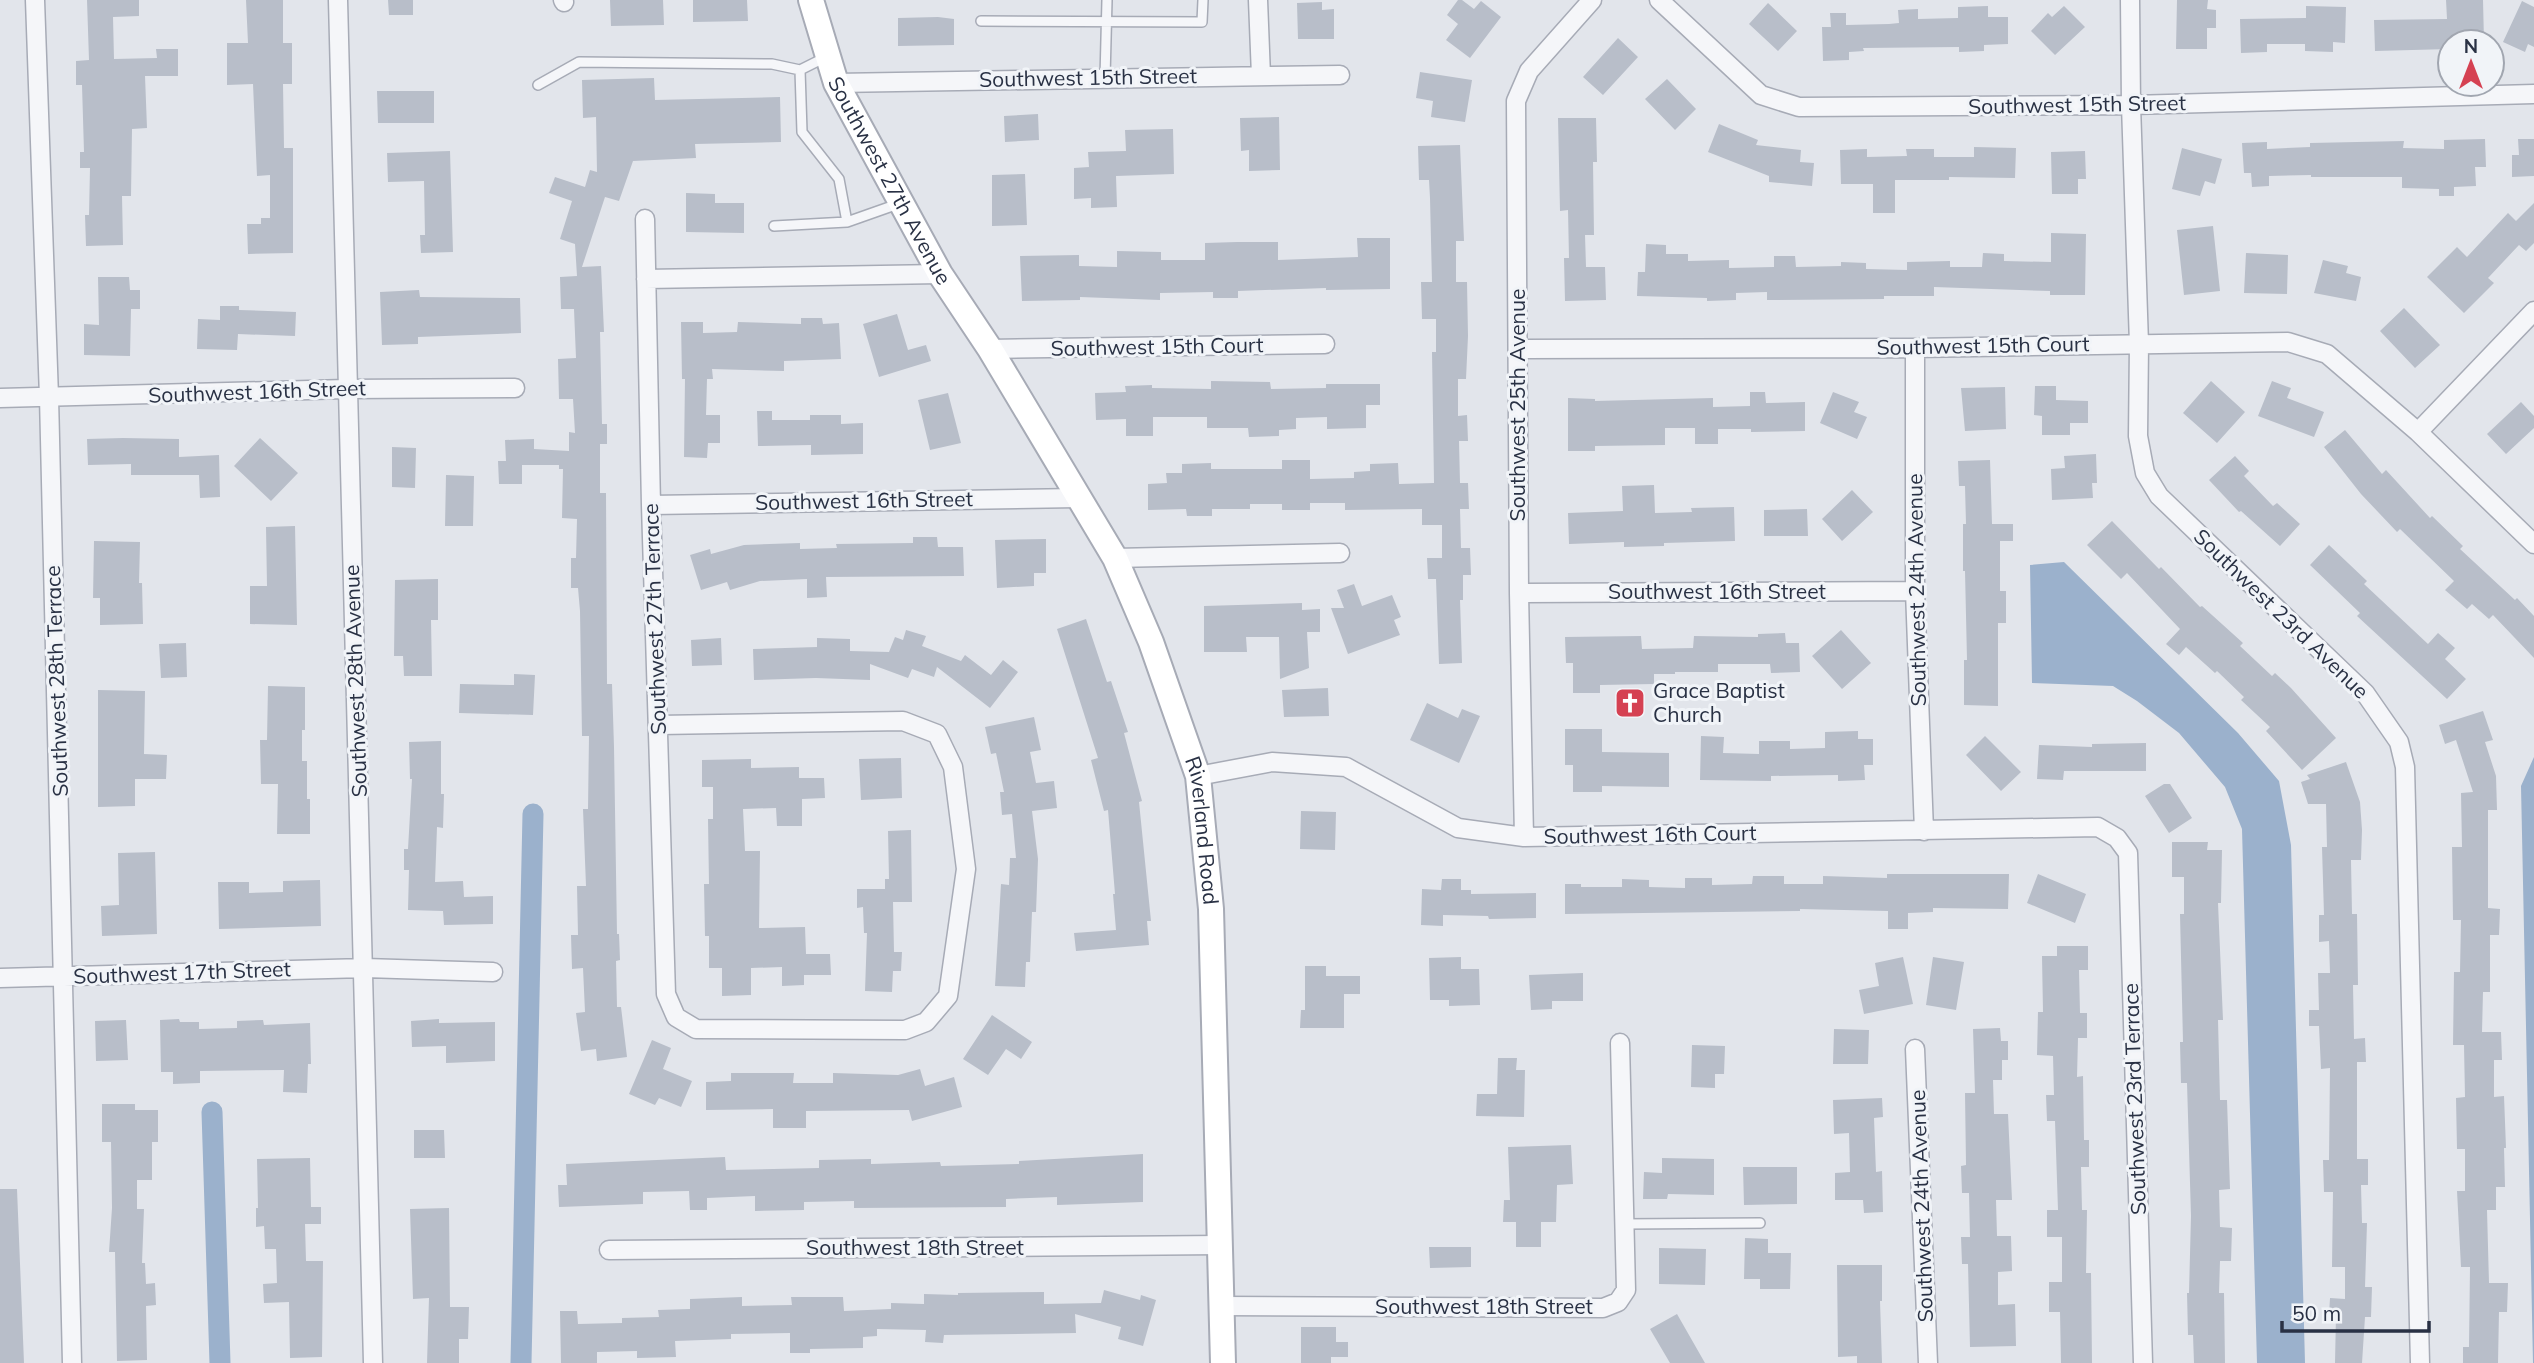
<svg xmlns="http://www.w3.org/2000/svg" width="2534" height="1363" font-family="Mulish,sans-serif">
<style>
.water{fill:#9bb1cc}
.lines{fill:none;stroke-linecap:round;stroke-linejoin:round}
.canal{stroke:#9bb1cc;stroke-width:21}
.building{fill:#b8bec9}
.lane-casing{stroke:#a7abb6;stroke-width:12}
.street-casing{stroke:#a7abb6;stroke-width:21}
.secondary-casing{stroke:#a7abb6;stroke-width:28}
.lane{stroke:#f5f6f9;stroke-width:9}
.street{stroke:#f5f6f9;stroke-width:18}
.secondary{stroke:#fff;stroke-width:24}
.labels{text-anchor:middle;stroke-width:6;stroke-linejoin:round;paint-order:stroke}
.street-label{font-size:21px;fill:#293144;stroke:#f1f4f8}
.poi-label{font-size:21px;fill:#293144;stroke:#f1f4f8;text-anchor:start}
</style>
<rect width="100%" height="100%" fill="#e2e5eb"/>
<path class="water" d="M2064,562L2238,733L2279,781L2291,845L2305,1363H2257L2242,829L2225,787L2179,733L2137,701L2113,686L2032,683L2030,565Z
M2534,757V1363H2533L2521,786Z"/>
<g class="lines">
<path class="canal" d="M212,1112L220,1363
M521,1363L533,814"/>
</g>
<path class="building" d="M87,0H139V16L113,17L114,59L157,58L156,49H178V76H145L147,128L132,129L131,196H122L123,245L86,246L85,215H89L90,168H80V152H84L82,85H76V61L89,60Z
M246,0H283V43H292V84H283L284,148H293V253L248,254L247,224H261V218H270V175L257,176L253,84L227,85V43H248Z
M388,0H413V15H389Z
M610,0H663L664,25L611,26Z
M693,0H747L748,21L693,22Z
M1458,0H1462L1474,9L1481,1L1501,17L1470,58L1446,40L1458,24L1447,15Z
M2177,0H2208L2207,9L2216,10V28H2207V49H2176Z
M2446,0H2483L2484,41L2450,42V49L2375,51L2374,20L2447,19Z
M2522,1L2534,7V47L2528,44L2525,52L2503,42Z
M1322,2V10L1334,9V39H1298L1297,3Z
M1768,3L1797,31L1778,51L1749,24Z
M1988,6V17H2008V44L1984,45V51L1959,52V47L1863,48L1864,51L1849,52V60L1823,61L1822,27H1831L1830,13H1846V25L1889,24L1899,23L1898,10L1918,9V19L1958,18V7Z
M2064,6L2085,27L2055,55L2031,31L2048,13L2052,17Z
M2306,6L2346,7L2345,43L2333,42V52L2305,51V44H2267V52L2241,53L2240,19L2306,18Z
M938,17L954,19V45L898,46V18Z
M1618,38L1638,57L1603,95L1583,77Z
M1420,72L1472,80L1465,122L1431,117L1433,101L1416,98Z
M654,78L655,100L780,97L781,142L695,144L696,158L633,161L619,201L605,197L582,267L601,266L604,332H600L602,424H607V444H600V493H606L607,684H612L614,747L617,934H619L620,960L616,961L617,1007H621L627,1057L597,1061L596,1049L581,1051L576,1013L585,1012L583,968L572,969L571,935H578L577,886H586L583,809H588L589,736H582L580,611L578,588H571V558H576L577,519L562,518L563,469H559V465H522V484H499L498,461H506L505,440L534,439V449L569,451V432L575,433L573,399H559L558,359L576,358L574,309H561L560,277L577,276L575,244L560,239L572,201L549,193L555,177L585,187L590,170L597,172L596,117L583,118L582,80Z
M1667,79L1696,109L1675,130L1645,99Z
M377,91H434V123H378Z
M1038,114L1039,140L1005,142L1004,116Z
M1279,117L1280,170L1249,171V150L1241,151L1240,118Z
M1558,118H1596L1597,162H1593L1594,235H1585L1586,267H1605L1606,300L1565,301L1564,258H1569L1568,210L1560,211Z
M1719,124L1758,140L1756,145L1801,150L1800,162L1814,163L1812,186L1769,182V176L1708,152Z
M1173,129L1174,174L1116,176L1117,207L1091,208V198L1074,199V168L1089,167L1088,152L1126,151L1125,130Z
M2485,139L2486,167H2475L2476,186L2454,187V196H2439V189L2402,188V177H2311V175L2269,176V186L2252,187L2251,173H2244L2242,143L2267,142V149L2310,147V143L2404,141L2403,148L2444,149V140Z
M2518,139H2534V176L2512,177V155H2519Z
M1460,145L1464,241H1456V282H1467L1468,336L1466,379H1458V416L1467,415L1468,441H1459L1460,483H1468L1469,509H1460L1461,548H1470L1471,575H1463V600H1460L1462,663L1439,664L1436,579H1428L1427,558H1442V525H1422V509L1345,510V503H1310V510H1282V504H1250V509H1212V516H1187L1186,509L1148,510V484L1167,483L1166,473H1182V464L1211,463V469H1282V460H1310V479L1354,478V472L1370,471V464L1398,463L1399,484L1434,483L1432,352H1436V319H1422L1421,282H1432L1430,198L1429,180H1419L1418,146Z
M1974,147L2016,148L2015,178L1949,177V180H1895V213H1873V184H1841L1840,150L1867,149V157L1907,156L1906,149H1934V157H1974Z
M2182,148L2222,159L2215,184L2205,181L2200,196L2172,189Z
M450,151L453,252L421,253L420,235H425L424,181L388,182L387,153Z
M2085,151L2086,179H2078V194H2052L2051,152Z
M1025,174L1027,225L992,226V175Z
M686,193L715,194V203H744V233L686,232Z
M2534,203V243L2526,251L2519,245L2488,278L2494,283L2464,313L2427,277L2457,247L2467,257L2508,213L2516,221Z
M2213,226L2220,291L2184,295L2177,230Z
M2051,233L2086,234L2085,295H2050V291L1934,287V296H1884V299L1767,300V292L1736,293V300L1707,301V298L1637,296L1638,272H1645L1646,244L1666,245V254H1688V261L1729,260V268L1774,267V256H1795L1796,267L1841,266V262L1866,263V269L1907,270V262L1950,261V267H1982L1983,253L2004,254V261L2051,262Z
M1357,238H1390V289L1326,290V288L1238,291V298H1213V292L1160,293V300L1080,297V300L1022,301L1020,256L1079,255V266L1117,267V251L1161,252V260H1205V243L1237,242H1278V260L1358,257Z
M2246,253L2288,255L2287,294L2244,293Z
M2323,260L2348,266L2346,273L2361,277L2356,301L2314,293Z
M98,277H129L130,290H140V309H131L130,356L84,355V324L99,325Z
M419,290L420,297L520,298L521,333L418,337V344L382,345L380,292Z
M220,306H239V310L296,312L295,336L238,334L237,350L197,349L198,319L220,320Z
M2404,308L2440,345L2415,368L2380,331Z
M897,314L908,350L926,345L931,361L879,377L863,324Z
M801,318H822L823,324L839,323L841,359L784,361V371L712,369L713,379H707L706,415H720V443H708L707,458L684,457L685,379H682L681,322H703V333L737,332L738,322L801,324Z
M1211,381L1270,382L1271,389L1326,388V384H1380V405H1366V428L1327,429V417L1296,418V429L1279,430V436L1249,437L1248,428H1207V417H1153V436H1126V419L1096,420L1095,393L1126,392L1125,386L1152,385V388L1211,389Z
M2211,381L2245,412L2217,443L2183,413Z
M2272,381L2291,388L2287,398L2324,412L2314,437L2258,416Z
M2035,386H2056V400L2088,401V423H2070V435H2042V416L2034,415Z
M2005,387L2006,429L1965,431L1961,388Z
M1750,392H1765L1766,403L1805,402V431L1751,432V429H1718V444H1695V428H1665V445L1595,446V451H1568V398L1595,399V401L1713,398V407L1750,406Z
M1833,392L1859,402L1854,412L1867,417L1857,439L1820,423Z
M948,393L961,443L930,450L918,400Z
M2521,402L2534,416V428L2506,454L2487,434Z
M757,411H772V420H810V415H841V424L863,423V454L811,455V445L758,446Z
M2345,430L2382,474L2386,470L2430,518L2432,516L2463,546L2460,549L2515,600L2517,598L2534,616V658L2493,615L2489,619L2472,604L2467,609L2445,590L2454,581L2400,529L2397,532L2361,494L2324,447Z
M123,438L179,439V457L219,455L220,497L200,498L199,475H131V464L88,465L87,439Z
M260,438L298,473L271,501L234,466Z
M392,447L416,448L415,488L392,487Z
M2096,454L2097,483H2092L2093,498L2052,500L2051,469L2065,468L2064,456Z
M2235,456L2249,471L2244,476L2273,506L2277,503L2300,524L2280,546L2241,511L2239,512L2209,480Z
M1990,460L1992,524H2013V541H2000V591H2006V623H1998V706L1964,705V660H1967L1965,571H1963V524H1966L1965,486H1959L1958,461Z
M446,475L474,476L473,526H445Z
M1654,485L1655,513L1692,512L1691,508L1734,507L1735,541L1664,543V546L1624,547V542L1569,544L1568,513L1623,511L1622,486Z
M1852,490L1873,512L1842,541L1822,519Z
M1807,509L1808,536H1764V510Z
M2112,521L2159,569L2161,567L2200,607L2202,606L2243,643L2240,646L2272,676L2275,673L2291,688L2336,738L2302,770L2266,731L2270,727L2241,700L2244,697L2217,671L2215,673L2186,647L2179,655L2166,644L2180,629L2127,573L2121,579L2087,545Z
M295,526L297,625L250,624V586H267L266,527Z
M913,537H937L938,547H963L964,576L826,577L827,597L807,598V579L760,581L730,590L727,582L701,590L690,555L710,549L711,554L744,545L800,543V549L837,548L836,544L913,543Z
M1046,539V573H1034V586L997,588L995,540Z
M94,541L140,542L139,583H142L143,624L100,625V598H93Z
M2329,545L2367,581L2364,584L2428,644L2438,633L2455,648L2445,659L2466,679L2447,699L2357,616L2360,613L2310,565Z
M438,579V620H431L432,676H404L403,656H394L395,580Z
M1354,584L1362,606L1392,595L1401,617L1394,620L1400,635L1348,654L1331,608H1344L1337,590Z
M1302,603V610L1320,609V632H1307L1309,668L1280,679L1279,637H1246L1247,652H1204V606Z
M1086,619L1107,682L1111,681L1128,732L1124,733L1142,801L1139,802L1151,921H1147L1149,945L1076,951L1074,933L1116,930L1113,894H1115L1108,810L1104,811L1091,760L1098,758L1057,629Z
M906,630L926,636L922,646L961,661L965,655L991,675L1003,660L1018,672L990,708L937,667L934,677L912,669L908,678L870,664V680L816,678L754,680L753,649L817,647V638L850,639V651L889,652L895,637L903,640Z
M1841,630L1871,663L1842,689L1812,656Z
M1785,633L1786,643H1799L1800,672L1771,673L1770,664H1718V672H1675V674H1654V684L1600,685V693H1573V663H1566L1565,637L1641,636L1642,649L1693,648L1694,636L1758,637V634Z
M721,638L722,665L692,666L691,640Z
M186,643L187,677L161,678L159,644Z
M514,674L535,675L533,715L459,713L460,684L514,685Z
M268,686L305,687V730H302V761H307V799H310V834H277L278,784H261L260,740H267Z
M1328,688L1329,716L1284,717L1282,690Z
M98,690L145,691L144,754L167,755L166,779H135V806L98,807Z
M1427,703L1458,718L1462,709L1480,716L1459,763L1410,740Z
M2483,711L2493,740L2485,742L2496,776L2497,810H2488V908L2500,909L2499,935H2490V992H2483L2482,1032H2501L2502,1060H2494V1097L2504,1096L2506,1148H2504L2505,1187H2496V1210H2487L2489,1283H2508L2507,1312H2499L2498,1363H2463V1347H2469L2470,1267H2461L2457,1191H2465V1149H2457L2456,1098L2465,1097L2464,1045H2453L2454,972H2460L2461,920H2453L2452,847H2462L2461,793L2473,792L2456,740L2445,744L2439,725Z
M1034,717L1041,750L1030,752L1036,783L1054,781L1057,808L1032,811L1038,859L1036,912H1032L1030,962H1026L1025,987L995,986L1001,884L1009,885L1010,858H1016L1012,814L1002,815L1000,792H1004L996,753L991,754L985,727Z
M1565,729H1602V752L1669,753V787L1602,786V792H1573V765H1565Z
M1858,731V739H1873V765H1864L1865,780L1838,781V775L1771,776V781L1700,780L1701,736L1724,737L1723,753L1759,754V741H1790V749L1825,748V732Z
M1985,736L2021,772L2001,791L1966,755Z
M441,741V794H444L443,828L437,827L435,882L463,881L464,897L493,896V924L444,925L443,911L408,910L409,870H404V849H408L412,779H410L409,742Z
M2146,743V771H2064L2063,780L2037,779L2039,745L2092,747V744Z
M901,758L902,798L861,800L859,759Z
M751,759V768L799,767V778H824L825,798L802,799V826H777L776,808L743,809L745,851H760L759,928L805,927L806,954H830L831,975H804V985L782,986V967L751,968V995L722,996V968H709V936H705L704,884H709L708,819H713V787H702V760Z
M2346,762L2360,802L2362,830L2361,860H2351L2352,914H2357L2358,985H2353L2354,1039L2365,1038L2366,1062H2357V1159H2368V1185H2361L2362,1223H2367L2365,1287H2372L2371,1317H2365L2362,1363H2335L2336,1315H2329L2330,1298L2345,1299V1267H2332L2333,1192H2324L2323,1160H2329L2330,1068L2321,1069L2319,1026H2309V1010H2319L2318,973H2330L2329,941L2319,942V915H2324L2322,847H2327L2326,804H2308L2301,782L2310,779L2307,775Z
M2164,784H2170L2192,818L2169,833L2145,796Z
M1301,811L1336,812L1335,850L1300,849Z
M911,830L912,902H893L894,952H902L901,971H893L892,992L865,991L867,933H864L863,907L857,908V889H885V879H889L888,831Z
M2172,842H2208L2207,850H2222L2221,903H2218L2223,1020H2218L2220,1100H2227L2230,1189L2219,1190L2220,1227L2232,1228L2231,1261H2220L2219,1293H2224L2225,1363H2194L2193,1335H2188L2187,1293H2189L2191,1216L2187,1083H2181L2180,1042H2183L2180,914H2184V877H2172Z
M155,852L157,934L102,936L101,906L119,905L118,853Z
M1887,874H2009L2008,909L1933,908V912L1908,913V929H1888V911L1800,909V911L1565,914V884H1581V887H1622V879L1649,880V887L1685,888V878H1712V885L1752,884L1753,876H1784V884H1823V876L1887,878Z
M2038,874L2086,894L2075,923L2027,903Z
M1442,879H1461V890H1471V894L1536,893V918L1489,919L1488,916L1443,915V926L1421,925L1422,889L1441,890Z
M320,880L321,926L219,929L218,882H249V893L283,892V881Z
M2057,946H2088V970H2079L2080,1013H2087V1038H2078L2077,1077L2083,1076L2084,1140H2089V1167H2081L2082,1210H2087L2086,1273H2091L2092,1363H2061L2060,1312H2049V1282H2062V1237H2047V1210H2058L2055,1121H2047L2046,1095H2054L2053,1056L2037,1055L2038,1012H2043L2042,956H2057Z
M1461,957V969H1479L1480,1005L1449,1006V1000H1430L1429,958Z
M1903,957L1913,1004L1864,1014L1859,990L1879,986L1875,963Z
M1933,957L1964,962L1956,1010L1926,1005Z
M1305,966H1326V976H1360V994H1344V1028H1300L1301,1010H1305Z
M1583,973V1001H1552V1009L1531,1010L1529,975Z
M992,1015L1032,1042L1021,1059L1006,1049L988,1075L963,1059Z
M179,1019L180,1022H199V1029L237,1028V1021L263,1020L264,1025L310,1023L311,1064H308L307,1093L283,1092L284,1070L200,1071V1083L173,1084V1072H161L160,1020Z
M439,1019V1023L495,1022V1061L446,1063V1046L412,1047L411,1021Z
M126,1020L128,1060L96,1061L95,1021Z
M2000,1028L2001,1041H2008V1060H2002V1080H1993L1994,1114H2008L2012,1200H1996L1997,1236H2011L2012,1271L1998,1272V1305L2015,1304L2016,1346L1970,1347L1968,1264H1962L1961,1237H1970L1969,1193H1962L1961,1166L1966,1165L1965,1093H1975L1973,1029Z
M1834,1029L1869,1030L1868,1064H1833Z
M652,1040L671,1048L663,1069L692,1081L681,1107L659,1098L655,1105L629,1094Z
M1692,1045L1725,1046L1724,1074H1715V1088L1691,1087Z
M1498,1058H1517L1516,1070H1525L1524,1117L1476,1116L1477,1094H1497Z
M920,1069L925,1086L954,1077L962,1107L912,1121L909,1110L806,1111V1128H773V1109L706,1110V1082L731,1081V1073H794L793,1083H833V1073L898,1075Z
M1882,1098L1883,1117L1874,1118L1876,1172L1882,1171L1883,1212L1864,1213L1863,1200H1835V1173L1850,1172L1849,1133L1834,1134L1833,1100Z
M102,1104H135V1110H158V1142H152V1180H137V1209H144L142,1263H145L146,1284L155,1283L156,1305L146,1306L147,1360L117,1361L115,1252H109L112,1208L111,1142H102Z
M414,1130H444L445,1158H414Z
M1571,1145L1573,1184L1557,1185L1556,1222H1541V1247H1516V1222H1503L1504,1200H1510L1508,1147Z
M1143,1154V1202L1057,1205V1197L1006,1199V1207L854,1208V1201L804,1202V1210L755,1211V1196L707,1198V1210H690L689,1191L643,1192V1204L559,1207L558,1185H567L566,1164L725,1157L726,1170L819,1168V1160L871,1159V1164L940,1162L941,1166L1019,1164V1161Z
M310,1158L311,1207H321V1224H305L306,1261H323L322,1357L290,1358L289,1302L264,1303L263,1284L277,1283L276,1249H265L264,1226L256,1227V1208H258L257,1159Z
M1662,1158L1714,1159V1195L1668,1194L1667,1199H1643L1644,1172L1662,1173Z
M1743,1167H1797V1204L1744,1205Z
M0,1189H17L24,1363H0Z
M449,1208L450,1307H469L468,1339H459V1363H427L429,1298L413,1299L410,1209Z
M1745,1238L1768,1239V1253H1791L1790,1289H1760V1279H1744Z
M1429,1247H1471V1267L1430,1268Z
M1659,1248L1706,1249L1705,1285L1659,1284Z
M1837,1265H1882V1301H1880L1882,1363H1857V1356L1838,1357Z
M1104,1290L1140,1300L1141,1295L1156,1300L1143,1346L1118,1339L1121,1327L1075,1314L1076,1333L944,1335L943,1343L925,1342L926,1330L877,1329V1336L863,1337V1348L810,1349V1353H790V1333L731,1334V1339L675,1341L676,1357L637,1358V1351L597,1352V1363H561L560,1311H577L578,1324L622,1323V1318L659,1317L658,1310L690,1309V1299L742,1297V1306L792,1305L791,1297H843L844,1311L891,1309V1303L924,1304V1294L958,1295V1293L1044,1292V1304L1101,1303Z
M1677,1314L1705,1363H1670L1650,1329Z
M1301,1327H1336V1342H1348V1357H1331V1363H1301Z"/>
<g class="lines">
<g class="lane-casing">
<path id="lane" d="M981,21L1202,22L1203,0
M1105,78L1107,0
M538,85L579,62L772,64L800,70
M847,222L898,204
M774,226L847,222L839,179L802,132L800,70L826,57
M1624,1224L1760,1223"/>
</g>
<g class="street-casing">
<path id="street" d="M35,0L49,397L72,1363
M338,0C347,454 364,909 373,1363
M563,0L564,2
M1258,0L1261,76
M1659,0L1761,95L1799,107L2131,105L2534,94
M2130,0L2131,105L2139,344L2138,436L2145,473L2159,496L2365,693L2399,742L2405,767L2420,1363
M836,83L1340,75
M645,219L651,505L666,994L676,1017L696,1029L905,1030L926,1022L948,996L966,869L953,767L937,734L903,721L659,725
M646,279L940,274
M1915,348V591L1924,831
M990,349L1325,344
M1518,349L1915,348L2288,342L2327,354L2418,432L2534,544
M0,398L346,389L515,388
M2418,432L2534,311
M651,505L1078,498
M1115,558L1340,553
M1519,593L1915,591
M1198,776L1272,762L1346,767L1458,828L1524,837L2098,827L2117,838L2128,853L2143,1363
M1524,837L1519,593L1516,101L1529,71L1592,0
M0,978L365,968L493,972
M1915,1049L1928,1363
M609,1250L1221,1245
M1222,1306L1603,1308L1618,1302L1626,1290L1620,1043"/>
</g>
<g class="secondary-casing">
<g id="secondary">
<path id="s1" d="M811,0L836,83L940,274L990,349L1115,558L1151,642L1198,776L1211,909L1223,1363"/>
</g>
</g>
<use href="#lane" class="lane"/>
<use href="#street" class="street"/>
<use href="#secondary" class="secondary"/>
</g>
<defs>
<g id="church-square" transform="scale(1.575)"><rect x="-9" y="-9" width="18" height="18" rx="4" fill="#d54152" stroke="#f1f4f8"/><path d="M-1.2-6h2.4v3.5h3.3v2.4h-3.3V6h-2.4V-.1h-3.3v-2.4h3.3Z" fill="#fff"/></g>
</defs>
<g fill-rule="evenodd">
<use href="#church-square" x="1630" y="703"/>
</g>
<g class="labels">
<g class="street-label">
<text transform="translate(1088 78) rotate(-1)" y="7">Southwest 15th Street</text>
<text transform="translate(2077 105) rotate(-1)" y="7">Southwest 15th Street</text>
<text dy="7" stroke="none"><textPath href="#s1" startOffset="198">Southwest 27th Avenue</textPath></text>
<text transform="translate(1983 346) rotate(-1)" y="7">Southwest 15th Court</text>
<text transform="translate(1157 347) rotate(-1)" y="7">Southwest 15th Court</text>
<text transform="translate(257 392) rotate(-2)" y="7">Southwest 16th Street</text>
<text transform="translate(1518 405) rotate(-90)" y="7">Southwest 25th Avenue</text>
<text transform="translate(864 501) rotate(-1)" y="7">Southwest 16th Street</text>
<text transform="translate(1917 590) rotate(-91)" y="7">Southwest 24th Avenue</text>
<text x="1717" y="599">Southwest 16th Street</text>
<text transform="translate(2281 614) rotate(44)" y="7">Southwest 23rd Avenue</text>
<text transform="translate(655 619) rotate(-92)" y="7">Southwest 27th Terrace</text>
<text transform="translate(57 681) rotate(-92)" y="7">Southwest 28th Terrace</text>
<text transform="translate(356 681) rotate(-92)" y="7">Southwest 28th Avenue</text>
<text dy="7" stroke="none"><textPath href="#s1" startOffset="926">Riverland Road</textPath></text>
<text transform="translate(1650 835) rotate(-1)" y="7">Southwest 16th Court</text>
<text transform="translate(182 973) rotate(-2)" y="7">Southwest 17th Street</text>
<text transform="translate(2135 1099) rotate(-92)" y="7">Southwest 23rd Terrace</text>
<text transform="translate(1922 1206) rotate(-92)" y="7">Southwest 24th Avenue</text>
<text x="915" y="1255">Southwest 18th Street</text>
<text x="1484" y="1314">Southwest 18th Street</text>
</g>
<g class="poi-label">
<text x="1653" y="698">Grace Baptist<tspan x="1653" dy="24">Church</tspan></text>
</g>
</g>
<g transform="translate(2471 63)"><circle r="33" fill="#f1f4f8" stroke="#a1a6b0" stroke-width="2"/>
<path d="M0-5L12 26L0 18L-12 26Z" fill="#d54152"/>
<text y="-10" font-size="19" font-weight="bold" text-anchor="middle" fill="#293144">N</text>
</g>
<path d="M2282 1321v10h147v-10" fill="none" stroke="#293144" stroke-width="3.5"/>
<text x="2292" y="1321" font-size="21" fill="#293144" stroke="#f1f4f8" stroke-width="5" paint-order="stroke">50 m</text>
</svg>
